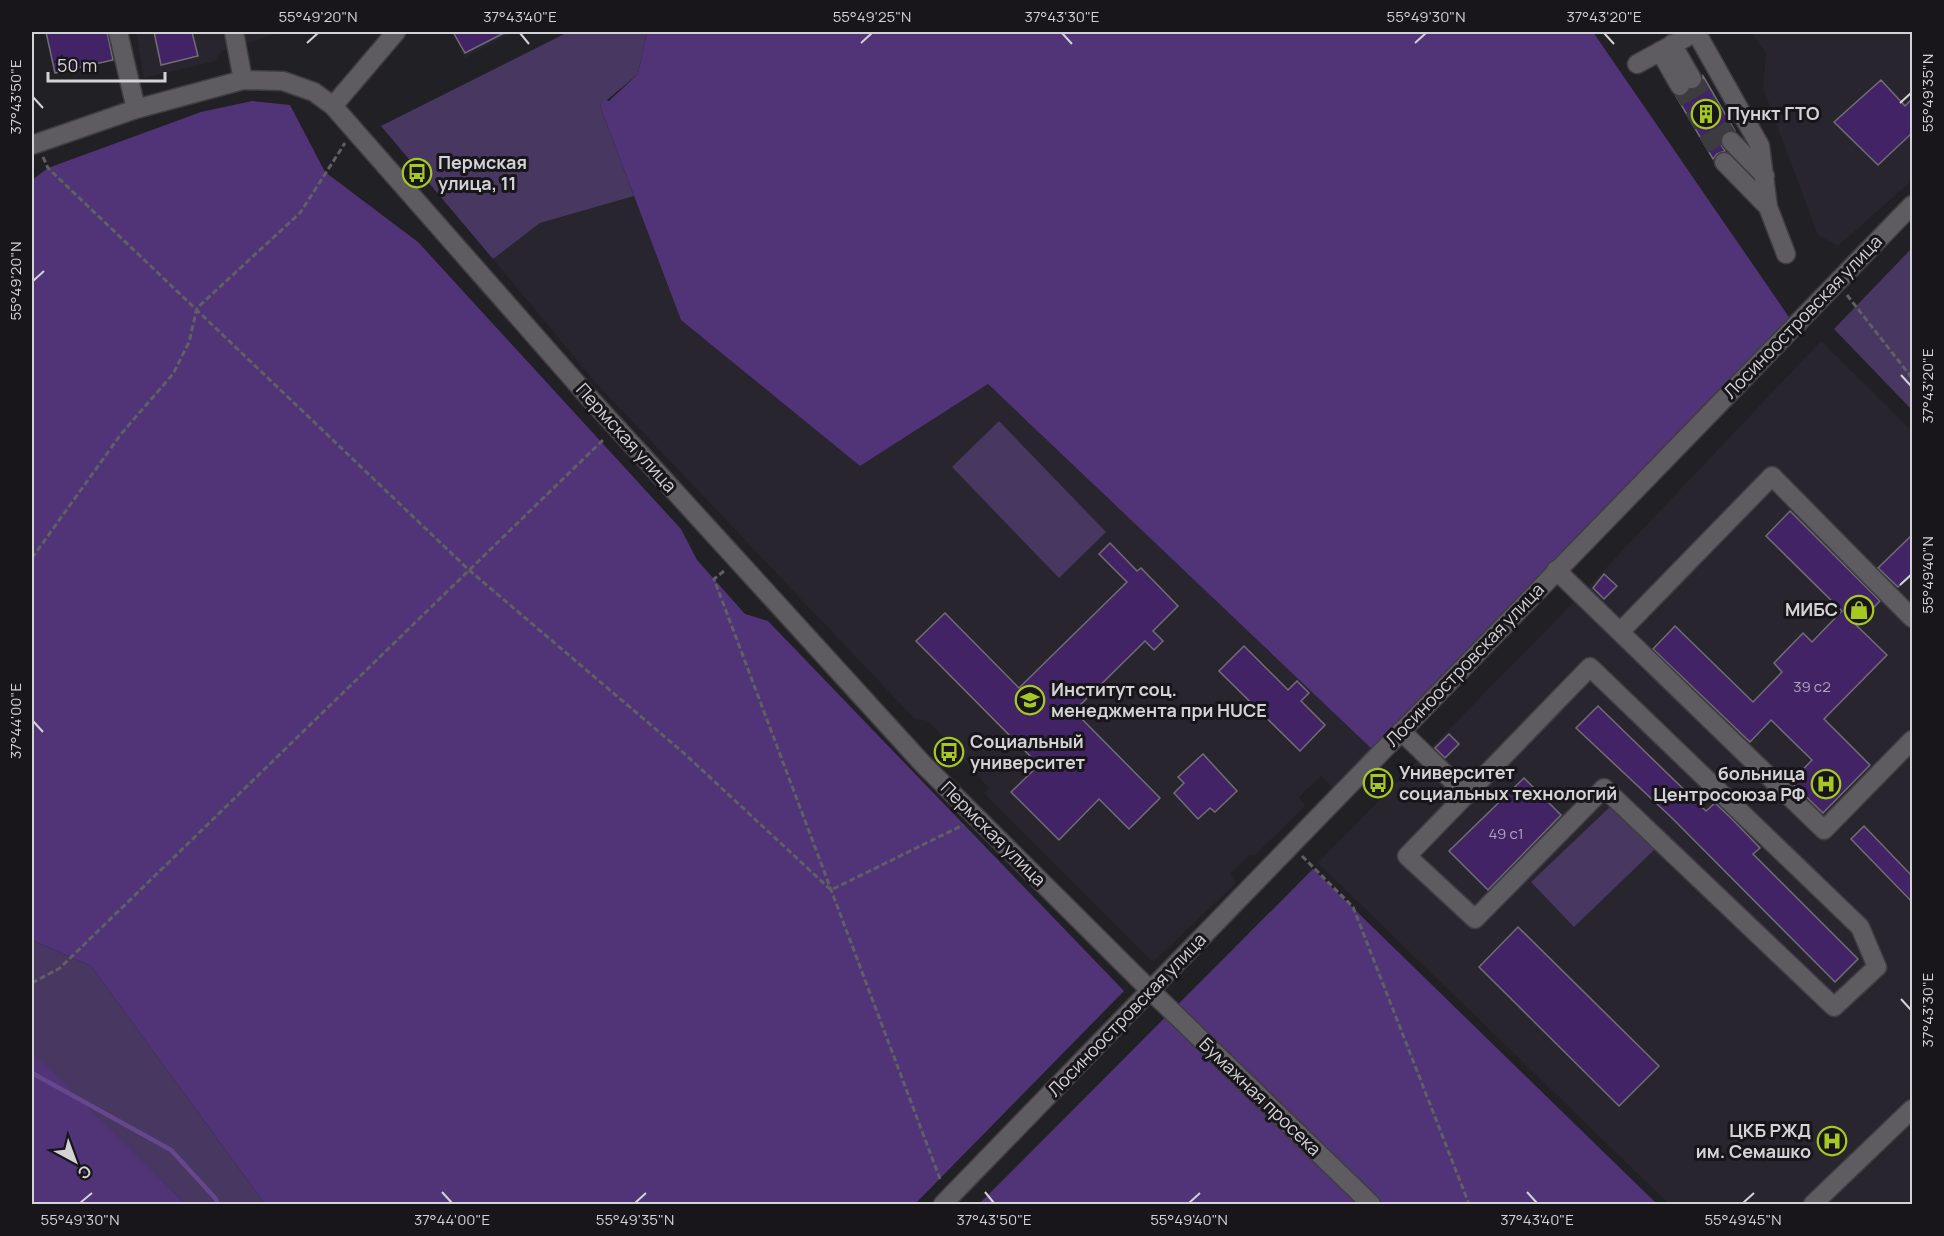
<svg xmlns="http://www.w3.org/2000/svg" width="1944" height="1236" font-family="Manrope,sans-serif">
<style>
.built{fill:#29252f}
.green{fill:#483760}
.forest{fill:#513377}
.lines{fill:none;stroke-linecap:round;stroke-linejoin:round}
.stream{stroke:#64478d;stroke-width:4.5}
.building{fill:#422366;stroke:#706e73;stroke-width:1.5}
.minor-tunnel{stroke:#3c3b3f;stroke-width:18;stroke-dasharray:18 9;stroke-linecap:butt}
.minor-casing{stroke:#3f3d41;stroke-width:21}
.path{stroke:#605f63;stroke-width:3;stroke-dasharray:6 3;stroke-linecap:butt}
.minor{stroke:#5e5c61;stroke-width:18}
.ticks{fill:none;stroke:#d3d2d5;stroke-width:2}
.labels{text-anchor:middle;stroke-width:6;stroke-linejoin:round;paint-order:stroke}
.number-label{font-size:15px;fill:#afa6b9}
.poi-label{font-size:18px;font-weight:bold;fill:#d3d2d5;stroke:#18161a;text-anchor:start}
.street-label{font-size:18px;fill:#d3d2d5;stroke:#18161a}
.neatline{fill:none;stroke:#d3d2d5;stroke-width:2}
.ticks-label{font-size:15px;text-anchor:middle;fill:#d3d2d5}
</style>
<rect width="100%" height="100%" fill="#212024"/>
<path class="built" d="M136,32H282L221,52L216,61L144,78Z
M452,32H514L464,58Z
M1751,32H1912V167L1909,183L1838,246L1818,235L1763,88L1766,53Z
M634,196L681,320L860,466L988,384L1375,752L1336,790L1321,776L1299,797L1305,806L1255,855H1249L1230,874L1236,883L1153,962L984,793L989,788L928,721L915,719L594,381L493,259L540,223Z
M1821,341L1912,431V1204H1669L1318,863L1567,609Z"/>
<path class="green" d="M568,32H647L638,74L600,106L634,196L540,223L493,259L381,126Z
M1912,248V410L1834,329Z
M999,421L1106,532L1059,578L952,467Z
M1612,805L1655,849L1574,927L1531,882Z
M32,940L91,966L265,1204H185L32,1055Z"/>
<path class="forest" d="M647,32H1593L1791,320L1375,752L988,384L860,466L681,320L600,106L605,100L609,101L638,74Z
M252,101L290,105L325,172L418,242L681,529L697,560L745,614L768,621L1124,991L915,1204H265L91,966L32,940V180L48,168L201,112Z
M1313,869L1657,1204H979Z
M34,1054L185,1204H32V1055Z"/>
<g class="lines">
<path class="stream" d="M32,1073L171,1150L216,1199L217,1204"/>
</g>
<path class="building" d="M46,32H107L113,60L55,73Z
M154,32H192L198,56L161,65Z
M453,32H506L465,53Z
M1703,76L1735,131L1723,133L1720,143L1725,151L1717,154L1713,159L1676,96H1685L1690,90L1698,88L1702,84Z
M1881,80L1905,106L1912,99V133L1878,165L1834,122Z
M1790,511L1880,601L1856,625L1887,655L1824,719L1870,765L1823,813L1791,782L1812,760L1771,720L1750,742L1653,649L1675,626L1753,702L1782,672L1774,663L1803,633L1812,642L1842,611L1766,536Z
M1912,535V573L1898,587L1878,568Z
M1110,543L1137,571L1141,568L1178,606L1153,631L1163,641L1154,650L1145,641L1074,711L1160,798L1129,829L1099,799L1059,840L1011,792L1039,765L916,641L945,613L1019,688L1127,582L1099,554Z
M1604,574L1617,586L1604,599L1593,588Z
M1244,646L1288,690L1297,681L1309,693L1301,701L1325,725L1300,751L1219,671Z
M1598,706L1706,811L1715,803L1732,819L1760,848L1753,854L1858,959L1835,982L1672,818L1576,728Z
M1449,734L1459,744L1445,758L1435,748Z
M1203,754L1237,791L1215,812L1210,808L1198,819L1174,793L1184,783L1178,777Z
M1524,778L1561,815L1488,890L1449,851Z
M1864,826L1912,876V902L1851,839Z
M1518,927L1659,1066L1619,1106L1479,967Z"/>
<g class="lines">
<path class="minor-tunnel" d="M1692,79L1731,141
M1680,86L1724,162"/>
<g class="minor-casing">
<path id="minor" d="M118,32L136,109
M234,32L243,80
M1672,44L1692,79
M1660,51L1680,86
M1637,64L1696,32L1760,146L1768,207L1786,254
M333,106L396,32
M1731,141L1765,176
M32,145L136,109L243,80L283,81L314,92L333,106L586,394L923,764L1150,990L1371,1204
M1724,162L1768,207
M1556,570L1824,830L1912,740
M1620,632L1772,476L1912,618
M1590,667L1860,927L1877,967L1834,1007L1604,788L1475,919L1407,856Z
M1401,731L1466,794
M943,1204L1912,205
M1813,1204L1912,1109"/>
</g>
<path class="path" d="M43,157L48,168L469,570L686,755L831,890L963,825
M1847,295L1912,378
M32,558L121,434L173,374L189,342L197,308L300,213L345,143
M724,571L714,579L940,1179
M1302,856L1353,907L1469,1204
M32,983L60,968L604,439"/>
<use href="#minor" class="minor"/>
</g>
<path class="ticks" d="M520,33L529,44M1062,33L1072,44M1604,33L1614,44M307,43L318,33M861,43L872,33M1415,43L1426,33M33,97L43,108M1900,103L1911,93M33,281L44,271M1901,375L1911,386M1900,585L1911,575M33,721L43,732M1901,999L1911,1010M442,1192L452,1203M985,1192L994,1203M1527,1192L1537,1203M80,1203L92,1193M635,1203L646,1193M1189,1203L1200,1193M1743,1203L1754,1193"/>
<defs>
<g id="building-ring" transform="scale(1.5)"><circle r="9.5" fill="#18161a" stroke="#a5c822" stroke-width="1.5"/><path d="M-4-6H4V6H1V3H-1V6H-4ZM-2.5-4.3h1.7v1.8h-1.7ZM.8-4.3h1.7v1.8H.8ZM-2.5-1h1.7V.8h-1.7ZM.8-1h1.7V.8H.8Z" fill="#a5c822"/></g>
<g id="bus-ring" transform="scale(1.5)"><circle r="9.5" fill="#18161a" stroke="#a5c822" stroke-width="1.5"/><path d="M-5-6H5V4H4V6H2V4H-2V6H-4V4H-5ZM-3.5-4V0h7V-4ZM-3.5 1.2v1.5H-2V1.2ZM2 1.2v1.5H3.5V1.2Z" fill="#a5c822"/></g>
<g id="shop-ring" transform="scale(1.5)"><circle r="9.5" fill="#18161a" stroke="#a5c822" stroke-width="1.5"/><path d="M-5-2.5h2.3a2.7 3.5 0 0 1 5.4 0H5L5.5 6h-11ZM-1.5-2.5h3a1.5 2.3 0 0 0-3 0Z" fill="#a5c822"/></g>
<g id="university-ring" transform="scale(1.5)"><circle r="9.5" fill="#18161a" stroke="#a5c822" stroke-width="1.5"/><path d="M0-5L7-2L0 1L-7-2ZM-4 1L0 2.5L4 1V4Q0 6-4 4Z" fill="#a5c822"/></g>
<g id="hospital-ring" transform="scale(1.5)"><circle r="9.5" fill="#18161a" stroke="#a5c822" stroke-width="1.5"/><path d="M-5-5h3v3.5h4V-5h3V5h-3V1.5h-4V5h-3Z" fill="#a5c822"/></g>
</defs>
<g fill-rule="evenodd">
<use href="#building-ring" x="1706" y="114"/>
<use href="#bus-ring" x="417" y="173"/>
<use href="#shop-ring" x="1859" y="610"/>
<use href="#university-ring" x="1030" y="700"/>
<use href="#bus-ring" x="949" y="752"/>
<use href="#bus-ring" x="1378" y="783"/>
<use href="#hospital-ring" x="1826" y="784"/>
<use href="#hospital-ring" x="1832" y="1141"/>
</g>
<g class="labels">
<g class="number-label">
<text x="1812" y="692">39 с2</text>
<text x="1506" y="839">49 с1</text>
</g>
<g class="poi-label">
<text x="1727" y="120">Пункт ГТО</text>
<text x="438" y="169">Пермская<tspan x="438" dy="21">улица, 11</tspan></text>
<text x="1838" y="616" text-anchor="end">МИБС</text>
<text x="1051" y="696">Институт соц.<tspan x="1051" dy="21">менеджмента при HUCE</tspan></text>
<text x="970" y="748">Социальный<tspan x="970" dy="21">университет</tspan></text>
<text x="1399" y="779">Университет<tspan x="1399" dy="21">социальных технологий</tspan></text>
<text x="1805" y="780" text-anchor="end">больница<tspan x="1805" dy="21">Центросоюза РФ</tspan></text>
<text x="1811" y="1137" text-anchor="end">ЦКБ РЖД<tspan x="1811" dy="21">им. Семашко</tspan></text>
</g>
<g class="street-label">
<text transform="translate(1803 317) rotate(-46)" y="6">Лосиноостровская улица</text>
<text transform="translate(626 438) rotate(48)" y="6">Пермская улица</text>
<text transform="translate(1465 665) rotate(-46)" y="6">Лосиноостровская улица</text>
<text transform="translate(993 834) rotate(45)" y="6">Пермская улица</text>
<text transform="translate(1127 1015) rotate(-46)" y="6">Лосиноостровская улица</text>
<text transform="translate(1260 1097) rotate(44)" y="6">Бумажная просека</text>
</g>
</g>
<rect width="1944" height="1236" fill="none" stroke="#18161a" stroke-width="66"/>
<g transform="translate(75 1161) rotate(139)" stroke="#18161a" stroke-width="4.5" paint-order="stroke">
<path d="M0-4.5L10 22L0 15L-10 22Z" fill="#d3d2d5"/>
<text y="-9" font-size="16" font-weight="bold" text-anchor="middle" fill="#d3d2d5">С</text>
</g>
<path d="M48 72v9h117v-9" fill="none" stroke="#d3d2d5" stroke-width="3"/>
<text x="57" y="72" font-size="18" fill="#d3d2d5" stroke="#18161a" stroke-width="4.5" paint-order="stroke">50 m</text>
<rect x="33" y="33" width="1878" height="1170" class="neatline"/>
<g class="ticks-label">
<text x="318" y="22">55°49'20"N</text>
<text x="520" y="22">37°43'40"E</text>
<text x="872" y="22">55°49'25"N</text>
<text x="1062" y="22">37°43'30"E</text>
<text x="1426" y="22">55°49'30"N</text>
<text x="1604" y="22">37°43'20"E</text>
<text transform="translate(1928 93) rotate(-90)" y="5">55°49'35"N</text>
<text transform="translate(16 97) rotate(-90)" y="5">37°43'50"E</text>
<text transform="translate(16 281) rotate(-90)" y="5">55°49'20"N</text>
<text transform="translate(1928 386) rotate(-90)" y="5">37°43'20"E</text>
<text transform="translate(1928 575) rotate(-90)" y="5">55°49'40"N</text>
<text transform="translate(16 721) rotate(-90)" y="5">37°44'00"E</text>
<text transform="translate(1928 1010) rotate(-90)" y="5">37°43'30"E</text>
<text x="80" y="1225">55°49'30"N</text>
<text x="452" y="1225">37°44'00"E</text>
<text x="635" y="1225">55°49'35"N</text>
<text x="994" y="1225">37°43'50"E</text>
<text x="1189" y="1225">55°49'40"N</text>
<text x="1537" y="1225">37°43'40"E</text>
<text x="1743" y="1225">55°49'45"N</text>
</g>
</svg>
